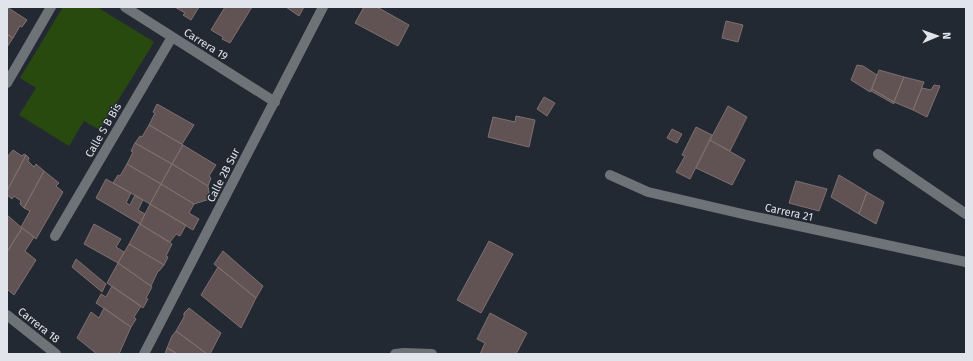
<svg xmlns="http://www.w3.org/2000/svg" width="973" height="361" font-family="'Fira Sans',sans-serif">
<style>
.green{fill:#294a0e}
.building{fill:#615353;stroke:#7f706f}
.lines{fill:none;stroke-linecap:round;stroke-linejoin:round}
.minor{stroke:#6d7376;stroke-width:10}
.labels{text-anchor:middle;stroke-width:3;stroke-linejoin:round;paint-order:stroke}
.street-label{font-size:11px;fill:#e1e5eb;stroke:#232932}
</style>
<rect width="100%" height="100%" fill="#232932"/>
<path class="green" d="M63,7H97L154,42L100,130L84,121L69,146L19,115L36,88L20,78Z"/>
<path class="building" d="M7,7L27,20L22,27L20,26L13,38L7,34Z
M175,7H199L191,20L183,15L185,13Z
M225,7H252L230,43L222,39L223,37L211,30Z
M286,7H304L299,16Z
M364,7H377L409,25L398,46L355,23Z
M726,21L743,25L738,42L722,38Z
M7,34L13,38L7,47Z
M857,65L863,66L877,75L870,92L851,80Z
M879,70L904,77L894,102L872,89Z
M904,77L924,82L913,110L894,102Z
M934,85L940,86L927,117L913,110L922,88L931,90Z
M872,89L894,102V104L871,91Z
M544,97L555,103L547,116L537,109Z
M157,104L194,125L182,144L149,125L155,113L153,112Z
M728,106L747,117L730,151L710,140Z
M516,116L535,120L529,147L488,137L493,117L515,122Z
M149,125L183,145L172,164L135,143L140,136L142,137Z
M696,127L712,135L690,179L676,172L685,156L682,155Z
M672,129L682,134L677,143L667,138Z
M710,140L745,160L732,185L696,168Z
M135,143L172,164L161,184L127,164L133,152L131,151Z
M183,145L216,165L209,176L211,178L208,186L172,164Z
M13,150L22,156L24,154L26,155L7,191V157Z
M26,155L29,158L28,161L34,167L36,164L44,171L24,208L20,204L21,201L14,196L12,199L7,195V191Z
M127,164L161,184L150,204L113,183L118,175L120,176Z
M172,164L208,186L210,199L194,204L161,184Z
M44,171L59,183L56,186L63,192L36,239L21,227L30,211L24,208Z
M839,175L867,192L859,214L831,197Z
M106,179L131,193L126,203L130,205L135,195L143,200L138,210L145,214L140,224L96,198Z
M796,181L827,189L819,211L789,203Z
M161,184L194,204L189,213L199,219L193,230L150,204Z
M867,192L884,202L876,224L859,214Z
M150,204L186,225L180,236L176,234L170,242L140,224Z
M7,215L22,228L7,252Z
M94,224L121,239L116,247L124,252L118,263L84,244Z
M140,224L172,244L166,256L168,257L164,265L129,244Z
M22,228L34,237L25,251L36,260L14,295L7,289V252Z
M489,241L513,254L481,313L457,300Z
M129,244L164,265L159,271H158L151,286L118,263Z
M223,251L263,286L256,298L214,264Z
M76,259L106,284L102,292L72,267Z
M118,263L152,287L146,298L148,299L143,308L107,283Z
M218,267L256,298L241,328L201,295Z
M112,286L141,306L134,317L136,319L131,327L96,303L101,294L106,297Z
M104,308L131,327L119,354H97L77,338L91,312L99,318Z
M189,308L221,333L210,354H207L176,331L184,317V313Z
M490,313L527,333L516,354H480L485,343L477,339Z
M176,331L179,333L207,354H177L167,348L172,336Z
M167,348L170,349L177,354H165Z"/>
<g class="lines">
<path class="minor" d="M125,7L275,102
M7,83L51,7
M878,154L966,214
M610,175L648,192L747,215L966,262
M55,236L172,37
M7,315L56,354
M144,354L323,7
M395,354L404,353L432,354"/>
</g>
<g class="labels">
<g class="street-label">
<text transform="translate(206 44) rotate(32)" y="4">Carrera 19</text>
<text transform="translate(103 130) rotate(-60)" y="4">Calle S B Bis</text>
<text transform="translate(223 175) rotate(-63)" y="4">Calle 2B Sur</text>
<text transform="translate(789 212) rotate(12)" y="4">Carrera 21</text>
<text transform="translate(39 325) rotate(38)" y="4">Carrera 18</text>
</g>
</g>
<rect width="973" height="361" fill="none" stroke="#e1e5eb" stroke-width="16"/>
<g transform="translate(937 36) rotate(88)" stroke="#232932" stroke-width="3" paint-order="stroke">
<path d="M0-3L7 15L0 10L-7 15Z" fill="#e1e5eb"/>
<text y="-6" font-size="11" font-weight="bold" text-anchor="middle" fill="#e1e5eb">N</text>
</g>
</svg>
